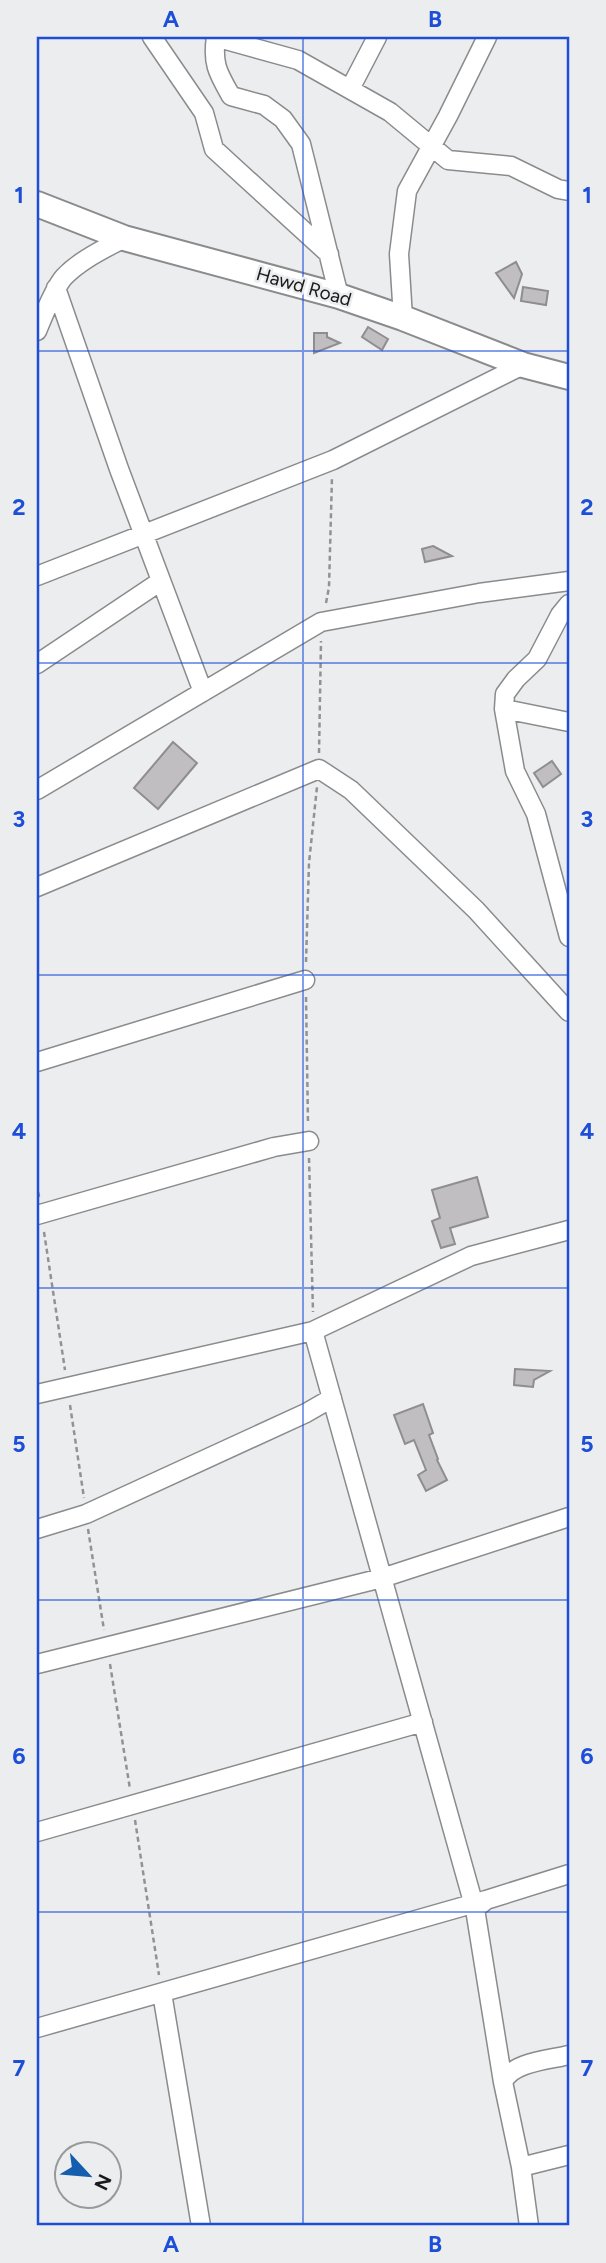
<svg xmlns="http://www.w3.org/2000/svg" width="606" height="2263" font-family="Figtree,sans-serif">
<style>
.building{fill:#c0bec1;stroke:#8f8d8f;stroke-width:2}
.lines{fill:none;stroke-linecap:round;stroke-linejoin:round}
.street-casing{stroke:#8a8b8d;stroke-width:21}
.secondary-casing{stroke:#8a8b8d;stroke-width:28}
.path{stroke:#919293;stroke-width:2.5;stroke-dasharray:5 3.5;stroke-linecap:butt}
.street{stroke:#fff;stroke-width:18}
.secondary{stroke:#fff;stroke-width:24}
.grid{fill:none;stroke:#1d4ed8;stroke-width:2;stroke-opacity:0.55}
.labels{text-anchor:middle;stroke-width:5;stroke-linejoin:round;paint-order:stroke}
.street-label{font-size:19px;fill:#1a1a1b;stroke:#ecedef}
.neatline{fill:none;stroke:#1d4ed8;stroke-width:2.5}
.grid-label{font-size:23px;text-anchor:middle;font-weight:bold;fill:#1d4ed8}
</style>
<rect width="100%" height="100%" fill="#ecedef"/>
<path class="building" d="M516,262L522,274L514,298L496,273Z
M523,287L548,291L546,305L521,301Z
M368,327L388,339L382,350L362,337Z
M314,333H327V337L340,343L314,353Z
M433,546L452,556L425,562L422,549Z
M173,742L197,763L158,809L134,788Z
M552,761L561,774L543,787L534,773Z
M477,1177L488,1217L450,1228L455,1244L441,1248L432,1221L440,1218L432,1190Z
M515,1369L550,1371L534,1380L533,1387L514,1385Z
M423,1404L433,1433L429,1435L438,1459L437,1460L447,1480L426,1491L418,1475L426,1470L414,1440L405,1444L394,1415Z"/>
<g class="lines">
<g class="street-casing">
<path id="street" d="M152,37L204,113L214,149L329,254
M215,37L298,60L390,112L448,160L511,166L558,189L569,191
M216,37C212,64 218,73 231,96L264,105L283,119L301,144L339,296
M350,89L377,37
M56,288L119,469L203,692
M403,318L399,254L407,191L448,116L487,37
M37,331C43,317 54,288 64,277C80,260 104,249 124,238
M37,576L333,460L523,365
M569,604L560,615L537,659L516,679L505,694L504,709L515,771L536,814L569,937
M37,664L161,581
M504,709L569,722
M37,790L321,622L479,593L569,581
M37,887L319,769L351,790L476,910L569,1012
M37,1062L305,980
M37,1215L274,1147L309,1141
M313,1331L475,1909
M37,1394L313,1331L471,1256L569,1230
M37,1529L86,1514L306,1413L332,1398
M37,1664L382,1578L569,1517
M37,1832L423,1722
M162,1993L201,2226
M37,2028L486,1900
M503,2082L475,1909L486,1900L569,1874
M521,2167L569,2155
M529,2226L521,2167L503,2082C512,2062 549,2060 569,2055"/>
</g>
<g class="secondary-casing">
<path id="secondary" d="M37,204L124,238L339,296L403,318L523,365L569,377"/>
</g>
<path class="path" d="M326,603L329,587L332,477
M319,753L321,641
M306,962L309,863L317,787
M306,997L308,1123
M309,1158L313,1312
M37,1184L39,1197
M44,1232L65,1370
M70,1405L84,1498
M88,1529L104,1630
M110,1664L130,1789
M135,1820L159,1975"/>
<use href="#street" class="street"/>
<use href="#secondary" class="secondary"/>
</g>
<path class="grid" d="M303,37V2226M37,351H569M37,663H569M37,975H569M37,1288H569M37,1600H569M37,1912H569"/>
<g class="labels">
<g class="street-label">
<text transform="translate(304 286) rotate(16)" y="7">Hawd Road</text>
</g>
</g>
<rect width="606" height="2263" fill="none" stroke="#ecedef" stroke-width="77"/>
<g transform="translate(88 2175) rotate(116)"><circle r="33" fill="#ecedef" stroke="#98999a" stroke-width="2"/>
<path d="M0-5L12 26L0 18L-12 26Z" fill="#145ead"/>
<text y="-10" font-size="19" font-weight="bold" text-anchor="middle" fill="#1a1a1b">N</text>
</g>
<rect x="38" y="38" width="530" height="2186" class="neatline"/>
<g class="grid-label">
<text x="171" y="27">A</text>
<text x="435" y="27">B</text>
<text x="19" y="203">1</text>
<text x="587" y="203">1</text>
<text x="19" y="515">2</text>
<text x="587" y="515">2</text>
<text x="19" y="827">3</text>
<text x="587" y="827">3</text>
<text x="19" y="1139">4</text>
<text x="587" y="1139">4</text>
<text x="19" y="1452">5</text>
<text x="587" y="1452">5</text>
<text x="19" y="1764">6</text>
<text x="587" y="1764">6</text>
<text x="19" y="2076">7</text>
<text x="587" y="2076">7</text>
<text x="171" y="2252">A</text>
<text x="435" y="2252">B</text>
</g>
</svg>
